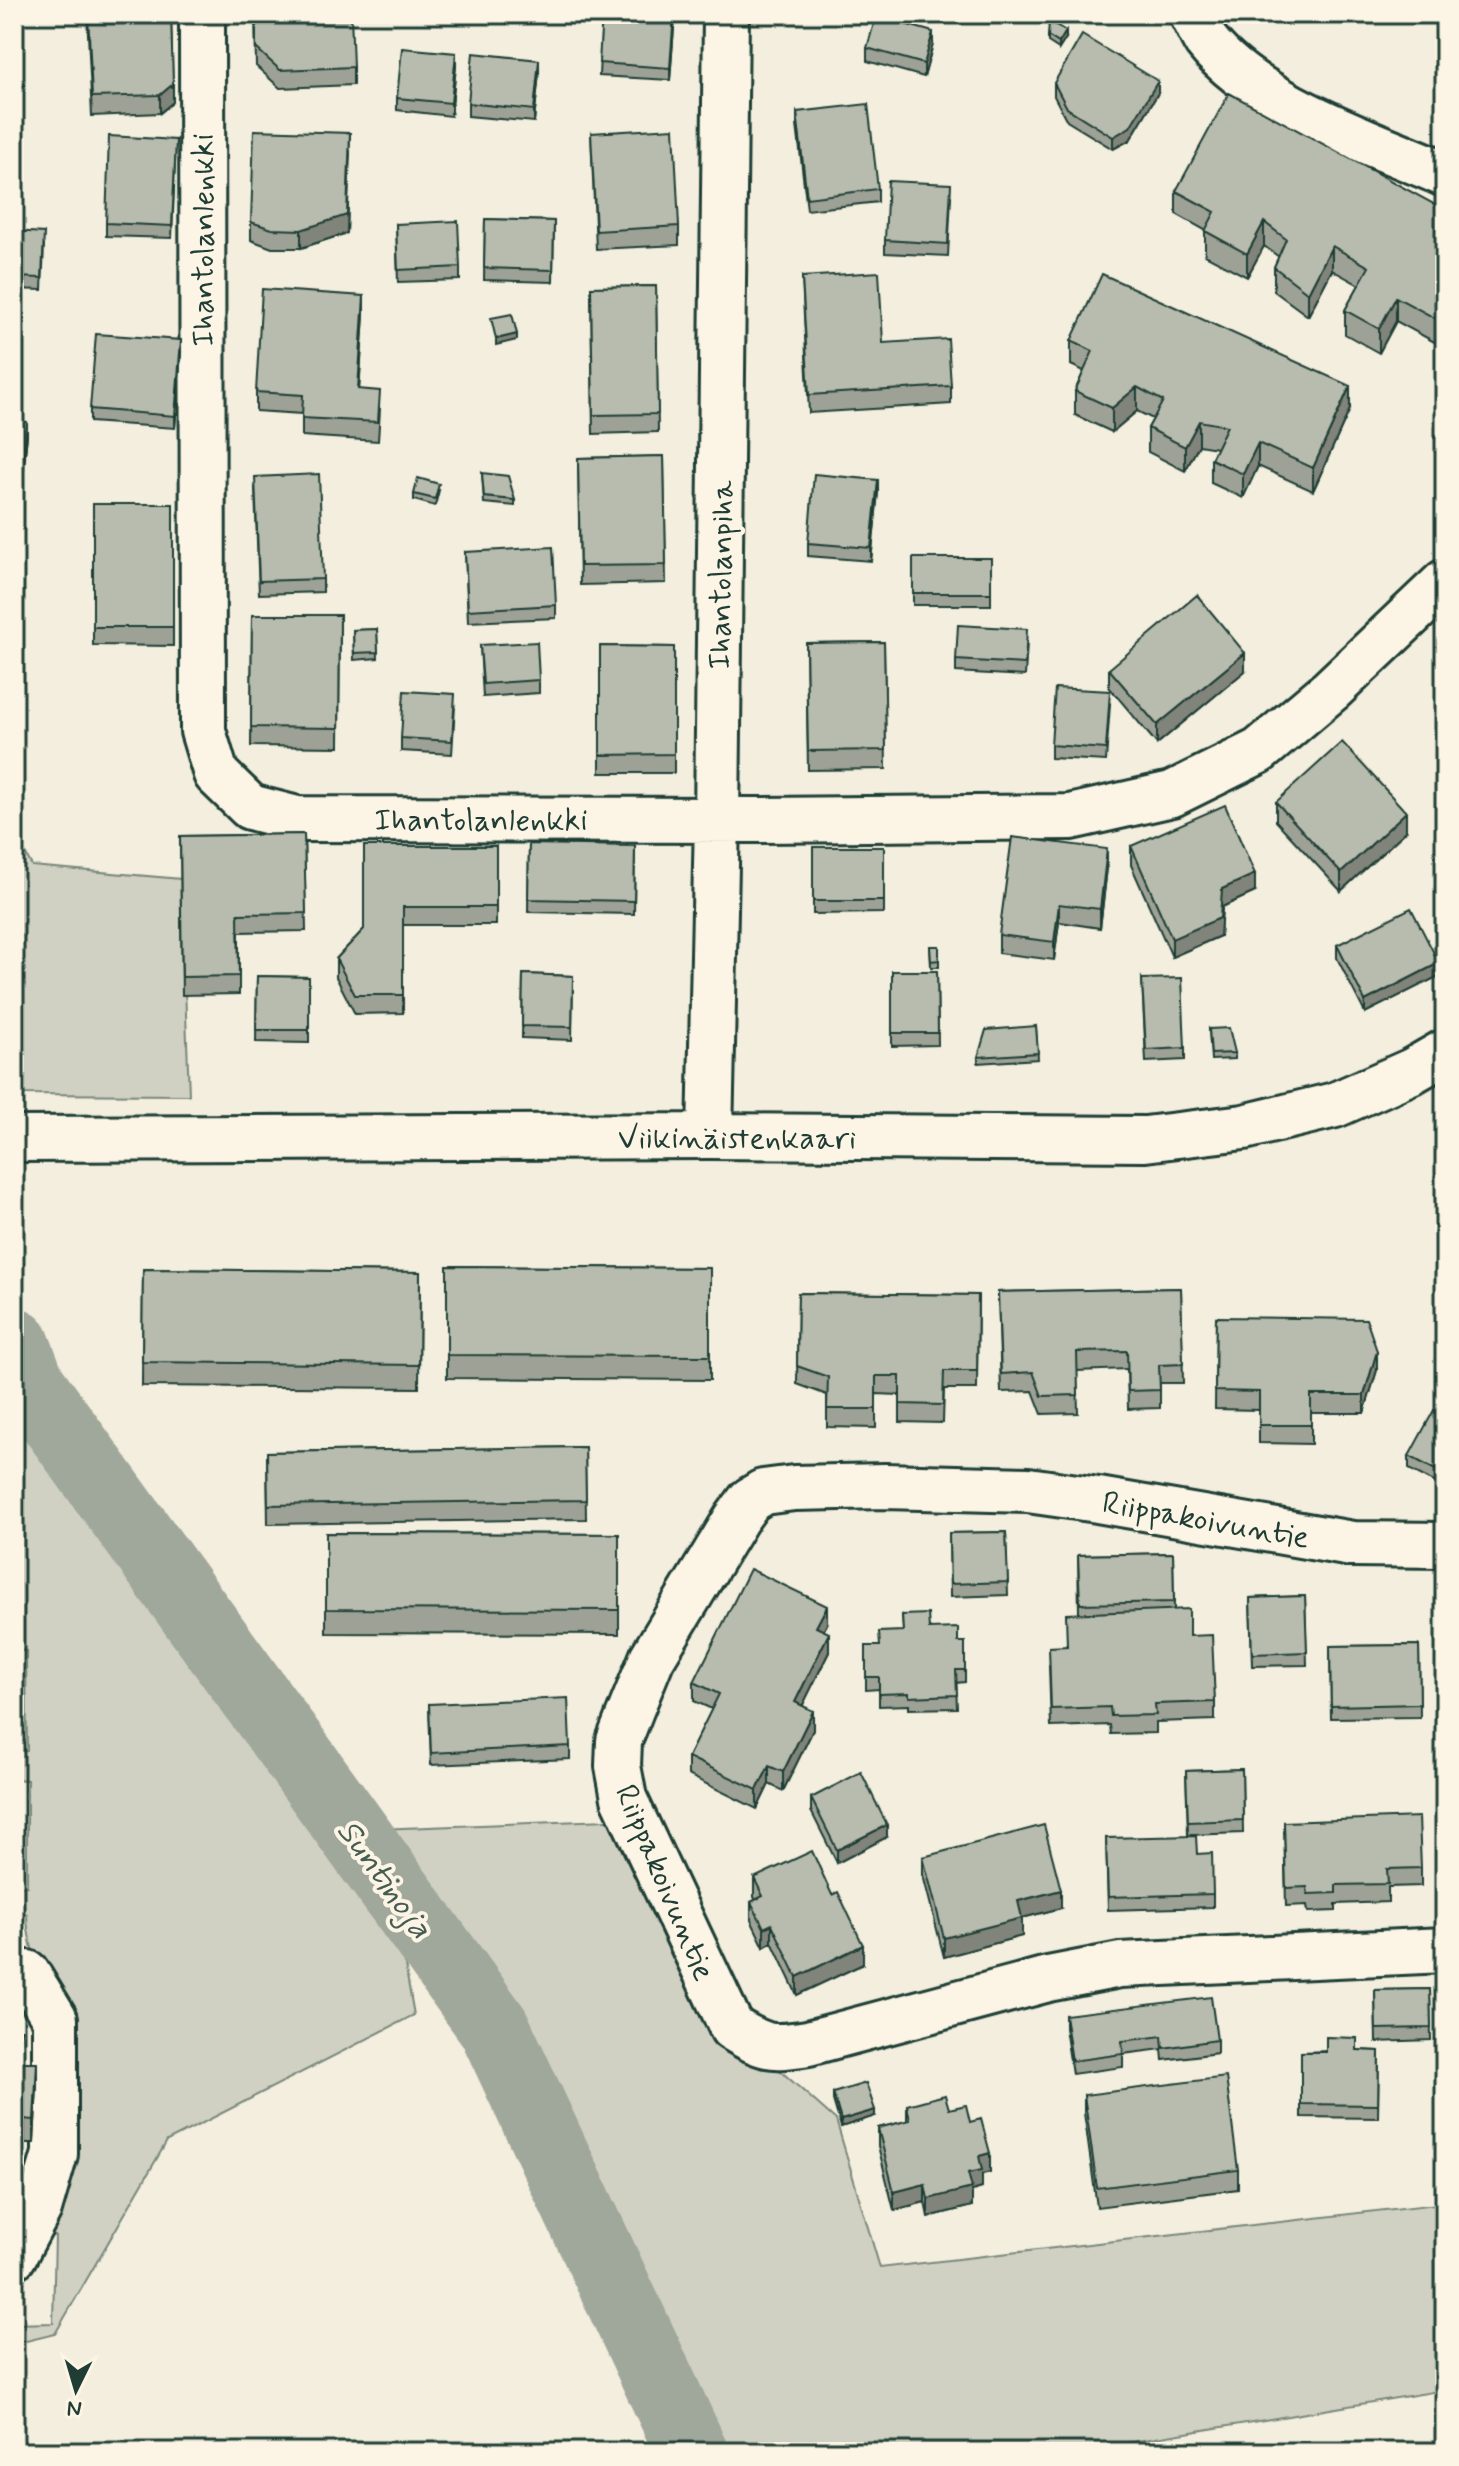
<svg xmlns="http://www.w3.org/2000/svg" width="1459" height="2466" font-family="Mynerve,sans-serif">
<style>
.green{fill:#d0d1c2;stroke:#78877b;stroke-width:2}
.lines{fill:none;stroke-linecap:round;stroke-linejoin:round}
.river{stroke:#a0a89b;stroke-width:72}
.minor-casing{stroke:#1f3d34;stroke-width:50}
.minor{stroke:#fcf5e5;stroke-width:44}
.wall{fill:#9ea296;stroke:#1f3d34;stroke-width:2}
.shaded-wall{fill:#81847a;stroke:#1f3d34;stroke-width:2}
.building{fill:#b8bcae;stroke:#1f3d34;stroke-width:2}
.labels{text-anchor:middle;stroke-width:8;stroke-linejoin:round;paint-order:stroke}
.street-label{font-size:32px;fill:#1f3d34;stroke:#fcf5e5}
.water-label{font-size:34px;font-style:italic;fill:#465d53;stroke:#fcf5e5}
</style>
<rect width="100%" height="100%" fill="#f3eede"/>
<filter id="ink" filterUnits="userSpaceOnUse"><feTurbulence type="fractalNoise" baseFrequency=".0125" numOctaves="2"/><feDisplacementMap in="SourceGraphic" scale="16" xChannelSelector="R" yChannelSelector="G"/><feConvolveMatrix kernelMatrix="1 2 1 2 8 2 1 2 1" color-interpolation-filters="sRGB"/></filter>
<g filter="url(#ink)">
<path class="green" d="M14,833L32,866L181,879L189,1095L14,1094Z
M14,1400L404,1959L414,2015L167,2141L55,2334L14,2344V2324L53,2323L55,2236L35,2234L37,1970C33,1947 27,1939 27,1914H14V1886H27V1780L14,1779V1751H27L26,1651L14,1650Z
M633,1819L732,2028L836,2120L880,2268L1445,2203V2390L1071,2452H692L494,2027L352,1830Z"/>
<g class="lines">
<path class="river" d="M14,1343L30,1385L494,2027L692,2452"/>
<g class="minor-casing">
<path id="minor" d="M202,14L203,731L216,774L250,807L297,819L762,820L1070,817L1172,794L1259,751L1331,690L1445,582
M1192,14C1197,23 1201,33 1206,41C1256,105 1372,142 1445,174
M710,1136L717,820L726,14
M14,1139L710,1136L1145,1139L1244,1127L1335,1105L1412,1071L1445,1052
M1445,1545L1352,1544L1098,1500L1028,1490L885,1486L794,1488L763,1492L750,1500L736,1519L652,1658L631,1710L619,1741L618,1766L624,1798L732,2028C765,2048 770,2049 808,2043L1048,1979L1120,1965L1445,1950
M14,2256L39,2209L55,2154V2019L27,1973"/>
</g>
<use href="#minor" class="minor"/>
</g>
<path class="wall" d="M87,14H171L173,102L160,113L92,116Z
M255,14L353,67V85L280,88L256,66Z
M602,14H675L670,80L599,76Z
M1110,14H1123L1121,19Z
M1445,35V59L1443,56V37Z
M1048,36L1066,38L1059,49L1048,42Z
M933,44L924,77L867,61V48Z
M456,66L451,116L397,110V98Z
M539,72L534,122L468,116V103Z
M1054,83L1158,93L1130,140L1113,149L1067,121L1054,96Z
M797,112L878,189V202L807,210L797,125Z
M591,133L679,226V245L596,249Z
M176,140L172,238L106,236V223Z
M350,152L347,233L301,248H272L251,240V222Z
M1176,191L1445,210L1440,345L1396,321L1379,353L1345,334V310L1359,285L1332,270L1308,316L1274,291V267L1279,257L1264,246L1247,277L1205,255V230L1176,214Z
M951,197L948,256L885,253V240Z
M485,219L554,221L553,282L484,280Z
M396,224L460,267V280L398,282Z
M14,231L44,245L42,290L14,289Z
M802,277L883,343L951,386V404L809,413Z
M656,286L658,432L593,434L591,287Z
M364,314L359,389L380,409L378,441L302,436V414L256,411V392Z
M1071,341L1350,409L1313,491L1258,466L1243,498L1211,483V459L1217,448L1199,445L1185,471L1148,452V428L1153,419L1137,411L1112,432L1075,415V391L1084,371L1071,365Z
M181,353L175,428L90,422V409Z
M14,421L27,435L23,473L14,472Z
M664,456L666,583L580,585L578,458Z
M482,473L515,500V506L484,503Z
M255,489L323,579V592L259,594Z
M439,490L435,506L414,500V494Z
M878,492L871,561L808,556V543Z
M93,504H173V646L93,645Z
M465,552L556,605V618L468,622Z
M913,558H991V605H913Z
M252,615H340L339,747L251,746Z
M377,629L378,658L354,660L353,630Z
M884,642L886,769L808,770L806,643Z
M1027,642L1025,676L956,672V660Z
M480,645L539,680V693L483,697Z
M600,646L674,647V773H600Z
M1109,669L1245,671L1157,744L1109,687Z
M1110,704L1106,761L1051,758V745Z
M455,706L452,754L401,751V738Z
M1276,802L1406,831L1341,891L1276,821Z
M304,834L306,931L239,932V994L182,995L180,836Z
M529,844L635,846L634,914L528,912Z
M496,846V925H403V1013L355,1014L336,977V959L364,929Z
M1131,846L1255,892L1222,907L1220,936L1172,957L1131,865Z
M813,847H884V913L813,914Z
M1107,868L1100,928L1059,922L1054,960L999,953V935Z
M1337,945L1439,976L1365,1013L1337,958Z
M930,946H939V967H931Z
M892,971H937L938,1045L892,1046Z
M523,974L573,976L572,1040L522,1038Z
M257,976L309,977V1043L256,1042Z
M1142,979L1185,1048V1060L1146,1062Z
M1036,1026L1038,1059L978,1063V1057Z
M1209,1029L1235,1053V1059L1211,1060Z
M447,1266L710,1268V1380L447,1378Z
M143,1269L420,1272L419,1388L142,1386Z
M1181,1288L1183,1383H1160V1408L1128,1409L1127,1369L1077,1371L1078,1413L1042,1414L1033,1391L1001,1392L998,1292Z
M798,1293L978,1295L977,1389H944L943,1423L900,1422V1395L876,1394V1428L827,1427V1395L797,1384Z
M1216,1317L1377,1370L1364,1413H1311V1444L1259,1443V1410L1215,1409Z
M1445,1416V1488L1409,1469V1456Z
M585,1447L586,1519L268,1524L267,1452Z
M1006,1532L1008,1595L950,1597L949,1533Z
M326,1533L619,1534V1634L326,1633Z
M1173,1553L1174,1610L1189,1636L1215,1702V1720L1156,1722V1733L1111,1734L1110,1725L1051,1727L1049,1665L1066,1646L1079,1613L1078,1555Z
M1305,1596L1307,1665L1252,1666L1250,1598Z
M902,1615L958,1642H965V1682L956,1683L957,1708L909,1709V1705L879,1706V1689L866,1690V1646H879L903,1631Z
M827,1624L823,1631L829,1652L802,1706L813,1730L783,1791L769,1784L757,1809L688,1775V1757L712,1709L694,1701V1682Z
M1419,1645L1420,1717L1331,1718L1330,1646Z
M429,1704L570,1746V1759L431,1765Z
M1242,1769L1243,1833L1188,1835L1186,1771Z
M811,1798L887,1837L837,1863L811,1811Z
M1284,1822L1421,1868V1886L1388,1887V1902L1336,1904V1911L1308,1912L1307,1905L1286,1906Z
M1106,1838L1197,1854L1213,1894V1907L1108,1910Z
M923,1857L1061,1908L1022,1918V1936L944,1957L923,1875Z
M754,1878L863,1964L797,1995L772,1942L764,1947L751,1920V1902L756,1900L754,1897Z
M1430,1989L1431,2040L1376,2042L1375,1990Z
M1065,2015L1217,2040V2053L1163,2060L1162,2049L1123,2054V2067L1072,2074L1065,2028Z
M14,2029L22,2062L37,2085L34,2143H23L22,2183H14Z
M1357,2050L1379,2051L1378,2118L1301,2117V2052Z
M833,2093L875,2116L841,2127L833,2100Z
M1084,2095L1238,2170V2189L1097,2207L1084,2113Z
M907,2105L949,2109L970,2122L990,2172L982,2174V2188L972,2191V2206L928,2217L925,2202L894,2210L878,2146V2128L907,2121Z"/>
<path class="shaded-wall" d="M674,14H675L670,80V68Z
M1417,14H1424L1417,20Z
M1066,31V38L1059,49V43Z
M933,32V44L924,77V64Z
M456,53V66L451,116V103Z
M539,60V72L534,122V110Z
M1158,81V93L1130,140L1113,149V137Z
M173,84V102L160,113V95Z
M350,133L347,233L301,248V230Z
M1264,222V246L1247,277V254Z
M1332,246V270L1308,316V293Z
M364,296V314L358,408V389Z
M1396,297V321L1379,353V329Z
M1445,311V335L1440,345V321Z
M517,334V340L496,345V339Z
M181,340V353L175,428V416Z
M1350,386V409L1313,491V468Z
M1137,387V411L1112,432V408Z
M1199,421V445L1185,471V447Z
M27,422V435L23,473V460Z
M1258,443V466L1243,498V474Z
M878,480V492L871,561V548Z
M1245,653V671L1157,744V725Z
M1406,812V831L1341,891V873Z
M1107,849V868L1100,928V909Z
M1255,874V892L1222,907L1220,936L1172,957V939L1222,889Z
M1059,904V922L1054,960V942Z
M1439,963V976L1365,1013V1001Z
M1377,1351V1370L1364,1413V1395Z
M827,1606V1624L816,1645V1627Z
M829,1633V1652L795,1721V1702Z
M813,1711V1730L783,1791V1772Z
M769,1766V1784L757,1809V1790Z
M887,1825V1837L837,1863V1850Z
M1061,1890V1908L1022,1918V1936L944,1957V1938L1018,1901Z
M772,1924V1942L764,1947V1928Z
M863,1945V1964L797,1995V1977Z
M37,2062V2085L34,2143V2120Z
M875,2110V2116L841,2127V2120Z
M990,2153V2172L982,2174V2188L972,2191V2206L928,2217V2199L968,2173L979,2156Z
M925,2184V2202L894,2210V2192Z"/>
<path class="building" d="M88,14H171L173,84L160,95L92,97Z
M256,14H351L353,67L280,70L256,48Z
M602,14H674L670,68L599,63Z
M876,16L933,32L924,64L867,48Z
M1049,21L1066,31L1059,43L1048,36Z
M1082,35L1158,81L1130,127L1113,137L1067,108L1054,83Z
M402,48L456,53L451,103L397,98Z
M473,53L539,60L534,110L468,103Z
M1229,93L1445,210V311L1440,321L1396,297L1379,329L1345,310L1369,267L1332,246L1308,293L1274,267L1286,239L1264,222L1247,254L1205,231L1215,212L1176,191Z
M868,104L878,189L807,198L797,112Z
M674,128L679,226L596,231L591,133Z
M254,130L350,133L347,215L301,230L272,229L251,222Z
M109,136L176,140L172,226L106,223Z
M888,181L951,184L948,244L885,240Z
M485,219L554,221L553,270L484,268Z
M458,221L460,267L398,270L396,224Z
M14,231L44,233L42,278L14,277Z
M879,272L883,343L948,339L951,386L809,395L802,277Z
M1102,274L1350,386L1313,468L1258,443L1243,474L1211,459L1227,426L1199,421L1185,447L1148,428L1163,401L1137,387L1112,408L1075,391L1093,351L1071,341Z
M656,286L658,414L593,415L591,287Z
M262,289L364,296L358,389L380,391L378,422L302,418L303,395L256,392Z
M512,314L517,334L496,339L491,318Z
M96,334L181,340L175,416L90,409Z
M14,421L27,422L23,460L14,459Z
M664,456L666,565L580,566L578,458Z
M482,473L508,476L515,500L484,497Z
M319,474L323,579L259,581L255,477Z
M814,474L878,480L871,548L808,543Z
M418,478L439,484L435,499L414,494Z
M93,504H173V627H93Z
M553,547L556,605L468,610L465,552Z
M913,558H991V593H913Z
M1197,595L1245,653L1157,725L1109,669Z
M252,615H340L339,728L251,727Z
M958,625L1027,629L1025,664L956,660Z
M377,629L378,652L354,653L353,630Z
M537,642L539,680L483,684L480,645Z
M884,642L886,750L808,751L806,643Z
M600,646L674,647V754L600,755Z
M1055,688L1110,691L1106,749L1051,745Z
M404,691L455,694L452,741L401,738Z
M1342,742L1406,812L1341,873L1276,802Z
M1225,805L1255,874L1222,889L1220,918L1172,939L1131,846Z
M304,834L306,913L238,914L239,976L182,977L180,836Z
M1012,837L1107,849L1100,909L1059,904L1054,942L999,935Z
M529,844L635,846L634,901L528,899Z
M364,846H496V907H403V995H355L336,959L364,929Z
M813,847H884V901H813Z
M1411,908L1439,963L1365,1001L1337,945Z
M930,946H939V960L931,961Z
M892,971H937L938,1033H892Z
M523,974L573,976L572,1027L522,1026Z
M257,976L309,977V1030H256Z
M1182,978L1185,1048L1146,1050L1142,979Z
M1036,1026L1038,1053L978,1057L986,1030Z
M1229,1028L1235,1053L1211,1054L1209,1029Z
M447,1266L710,1268V1356L447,1355Z
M143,1269L420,1272L419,1365L142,1362Z
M1181,1288L1183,1364L1159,1365L1160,1390L1128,1391L1127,1351L1077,1352L1078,1395L1042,1396L1033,1372L1001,1374L998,1292Z
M798,1293L978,1295L977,1371H944L943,1405L900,1404V1376H876V1409H827L828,1377L797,1366Z
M1216,1317L1366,1319L1377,1351L1364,1395H1311V1425H1259V1392L1215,1391Z
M1434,1410L1445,1416V1475L1409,1456Z
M585,1447L586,1500L268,1505L267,1452Z
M1006,1532L1008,1582L950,1584L949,1533Z
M326,1533L619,1534V1610L326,1609Z
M1173,1553L1174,1602L1080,1604L1078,1555Z
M750,1569L827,1606L816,1627L829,1633L795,1702L813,1711L783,1772L769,1766L757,1790L688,1757L719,1694L694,1682Z
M1305,1596L1307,1652L1252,1654L1250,1598Z
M1189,1609V1636L1212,1635L1215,1702L1155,1704L1156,1715L1111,1716L1110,1707L1051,1709L1049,1647L1067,1646L1066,1614Z
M928,1614L929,1629L958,1628V1642H965V1670H956L957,1695L909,1697V1693L879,1694V1677H866V1646H880L879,1632L903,1631L902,1615Z
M1419,1645L1420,1704L1331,1706L1330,1646Z
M568,1698L570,1746L431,1753L429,1704Z
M1242,1769L1243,1820L1188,1822L1186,1771Z
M861,1772L887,1825L837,1850L811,1798Z
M1419,1817L1421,1868L1387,1869L1388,1884L1336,1885V1893L1308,1894L1307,1887L1286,1888L1284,1822Z
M1044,1825L1061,1890L1018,1901L1022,1918L944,1938L923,1857Z
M1196,1836L1197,1854L1212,1853L1213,1894L1108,1897L1106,1838Z
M812,1851L832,1895L838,1892L863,1945L797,1977L772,1924L764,1928L751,1902L763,1896L754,1878Z
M1430,1989L1431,2028L1376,2029L1375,1990Z
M1211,1997L1217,2040L1163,2048L1162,2036L1122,2041L1123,2054L1072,2061L1065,2015Z
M14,2029H22L20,2062H37L34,2120L23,2119L22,2160H14Z
M1326,2037L1357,2038V2050L1379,2051L1378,2105L1301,2104V2052H1326Z
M1226,2077L1238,2170L1097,2188L1084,2095Z
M866,2083L875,2110L841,2120L833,2093Z
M945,2095L949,2109L966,2105L970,2122L981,2119L990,2153L979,2156L982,2170L968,2173L972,2188L928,2199L925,2184L894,2192L878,2128L910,2120L907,2105Z"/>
</g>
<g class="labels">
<g class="street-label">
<text transform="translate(202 240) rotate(-90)" y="11">Ihantolanlenkki</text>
<text transform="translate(720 575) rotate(-89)" y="11">Ihantolanpiha</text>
<text x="481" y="830">Ihantolanlenkki</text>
<text x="737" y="1148">Viikinäistenkaari</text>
<text transform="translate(1206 1519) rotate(10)" y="11">Riippakoivuntie</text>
<text transform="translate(666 1882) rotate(67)" y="11">Riippakoivuntie</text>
</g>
<g class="water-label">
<text transform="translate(386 1878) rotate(54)" y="12">Suntinoja</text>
</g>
</g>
<rect width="1459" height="2466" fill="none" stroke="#fcf5e5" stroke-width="48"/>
<rect x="24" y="24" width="1411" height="2418" fill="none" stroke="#1f3d34" stroke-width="3" filter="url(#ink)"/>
<g transform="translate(76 2390) rotate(185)" stroke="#fcf5e5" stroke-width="6" paint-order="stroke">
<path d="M0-6L14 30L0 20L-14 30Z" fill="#1f3d34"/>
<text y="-12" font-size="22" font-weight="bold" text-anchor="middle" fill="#1f3d34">N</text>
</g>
</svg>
